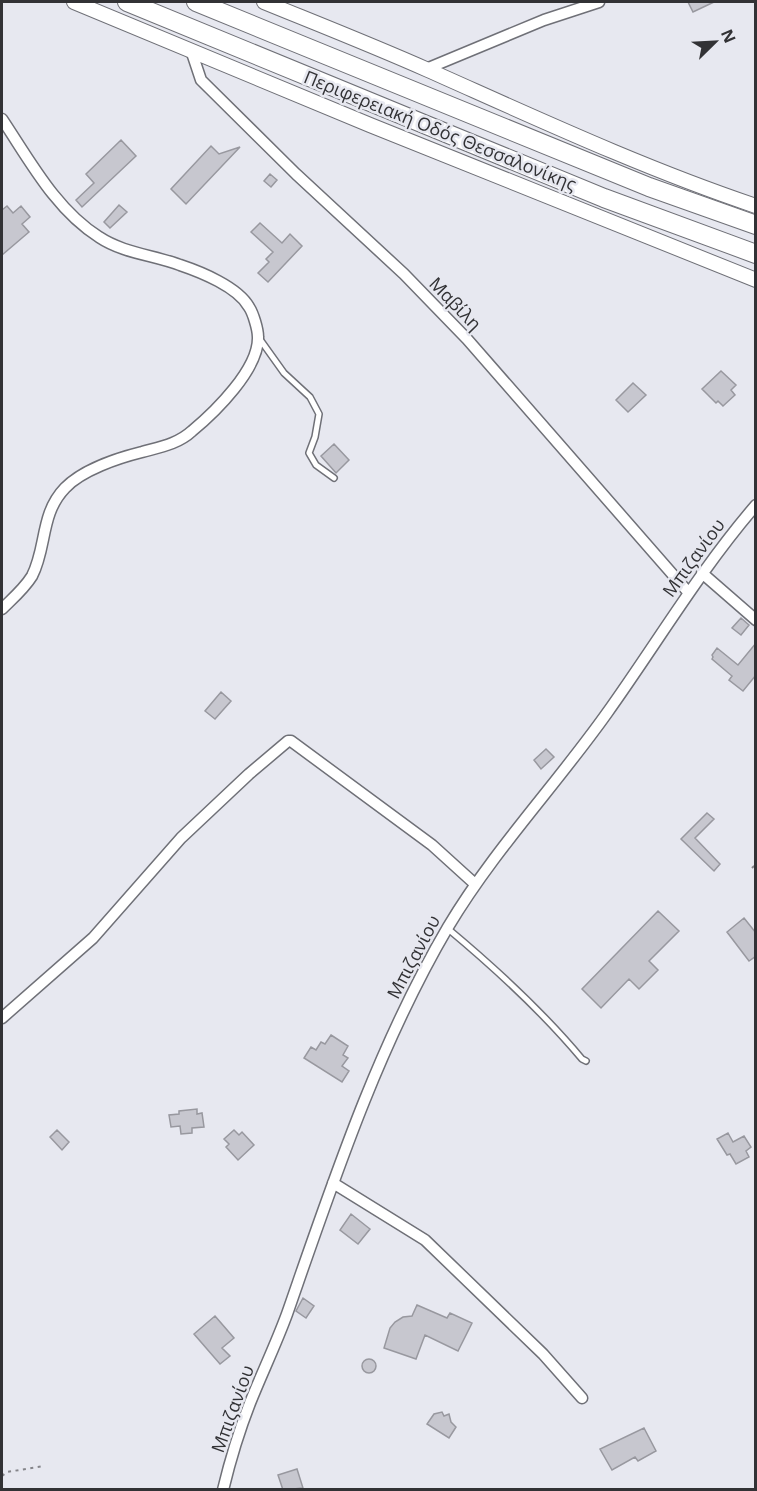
<svg xmlns="http://www.w3.org/2000/svg" width="757" height="1491" font-family="'Open Sans',sans-serif">
<style>
.building{fill:#c7c7cf;stroke:#98989f;stroke-width:1.5}
.lines{fill:none;stroke-linecap:round;stroke-linejoin:round}
.service-casing{stroke:#6f7077;stroke-width:8}
.minor-casing{stroke:#6f7077;stroke-width:13}
.tertiary-casing{stroke:#6f7077;stroke-width:16}
.trunk-casing{stroke:#6f7077;stroke-width:20}
.path{stroke:#85858a;stroke-width:2;stroke-dasharray:3 4.5;stroke-linecap:butt}
.service{stroke:#fff;stroke-width:5}
.minor{stroke:#fff;stroke-width:10}
.tertiary{stroke:#fff;stroke-width:14}
.trunk{stroke:#fff;stroke-width:18}
.labels{text-anchor:middle;stroke-width:5;stroke-linejoin:round;paint-order:stroke}
.street-label{font-size:18px;fill:#323235;stroke:#e7e8f0}
</style>
<rect width="100%" height="100%" fill="#e7e8f0"/>
<path class="building" d="M688,2H714L693,12Z
M121,140L136,156L82,207L76,200L94,183L86,174Z
M211,146L219,154L240,147L186,204L171,189Z
M270,174L277,180L271,187L264,181Z
M119,205L127,212L110,228L104,222Z
M7,206L13,213L21,206L30,217L22,224L29,232L2,255V210Z
M260,223L282,243L290,234L302,246L268,282L258,273L269,262L266,259L273,252L251,232Z
M721,371L736,385L731,390L735,395L723,406L718,401L716,403L702,389Z
M633,383L646,395L628,412L616,400Z
M334,444L349,460L336,473L321,456Z
M741,618L749,625L741,635L732,628Z
M756,643V675L743,691L729,680L732,676L712,659L713,657L712,655L717,648L738,665Z
M221,692L231,701L215,719L205,711Z
M546,749L554,757L541,769L534,760Z
M707,813L714,819L695,838L720,864L714,871L681,839Z
M658,911L679,931L649,961L658,970L639,989L629,979L601,1008L582,989Z
M744,918L756,933V956L749,961L727,932Z
M331,1035L348,1046L343,1055L348,1058L342,1066L349,1071L342,1082L304,1058L311,1047L316,1050L321,1042L325,1044Z
M197,1109V1114L202,1113L204,1127L192,1128V1133L181,1134L180,1126L171,1127L169,1115L179,1114V1111Z
M57,1130L69,1142L62,1150L50,1137Z
M234,1130L239,1135L242,1132L254,1145L238,1160L226,1147L229,1144L224,1139Z
M728,1133L733,1142L744,1136L751,1147L746,1151L749,1157L736,1164L730,1154L727,1155L717,1139Z
M351,1214L370,1229L358,1244L340,1230Z
M303,1298L314,1306L306,1318L296,1311Z
M417,1305L447,1318L450,1313L472,1323L458,1351L425,1335L416,1359L384,1348L390,1328L395,1322L403,1317L412,1316Z
M215,1316L234,1338L222,1348L230,1356L220,1364L194,1334Z
M362 1366a7 7 0 1 1 14 0a7 7 0 1 1-14 0Z
M442,1412L444,1416L449,1414L451,1422L456,1427L449,1438L427,1424L434,1414Z
M644,1428L656,1451L638,1461L635,1457L612,1470L600,1449Z
M297,1469L303,1488L283,1490L278,1475Z"/>
<g class="lines">
<g class="service-casing">
<path id="service" d="M259,338L284,373L310,397L319,414L315,437L309,453L316,465L334,478
M447,928C495,968 542,1011 582,1059L586,1061"/>
</g>
<g class="minor-casing">
<path id="minor" d="M191,50L201,80L296,174L404,274L467,339L688,592
M426,69L544,20L599,2
M2,119C30,161 56,210 99,237C123,253 153,255 180,265C201,272 238,287 249,307C253,313 258,329 258,337C259,369 215,412 192,431C178,444 160,447 142,452C118,458 82,470 65,488C40,514 47,547 32,576C24,589 12,599 2,609
M702,573L756,620
M2,1018L93,938L181,838L249,774L288,741H291L432,845L475,884
M333,1183L425,1240L543,1354L582,1398
M223,1490C230,1461 239,1431 250,1403C262,1373 276,1344 287,1314C333,1182 377,1048 448,927C494,850 556,785 607,713C657,643 700,570 756,505"/>
</g>
<g class="tertiary-casing">
<path id="tertiary" d="M74,2L370,125L756,280
M264,2C318,24 374,46 428,70C536,118 643,168 756,206"/>
</g>
<g class="trunk-casing">
<path id="trunk" d="M127,2L604,198L756,254
M196,2L649,187L756,225"/>
</g>
<path class="path" d="M752,868L756,864
M2,1476L7,1472L44,1466"/>
<use href="#service" class="service"/>
<use href="#minor" class="minor"/>
<use href="#tertiary" class="tertiary"/>
<use href="#trunk" class="trunk"/>
</g>
<g class="labels">
<g class="street-label">
<text transform="translate(440 131) rotate(22)" y="6">Περιφερειακή Οδός Θεσσαλονίκης</text>
<text transform="translate(455 304) rotate(46)" y="6">Μαβίλη</text>
<text transform="translate(694 558) rotate(-54)" y="6">Μπιζανίου</text>
<text transform="translate(414 957) rotate(-62)" y="6">Μπιζανίου</text>
<text transform="translate(233 1409) rotate(-70)" y="6">Μπιζανίου</text>
</g>
</g>
<rect width="757" height="1491" fill="none" stroke="#323235" stroke-width="6"/>
<g transform="translate(715 42) rotate(66)" stroke="#e7e8f0" stroke-width="4.5" paint-order="stroke">
<path d="M0-4.5L10 22L0 15L-10 22Z" fill="#323235"/>
<text y="-9" font-size="16" font-weight="bold" text-anchor="middle" fill="#323235">N</text>
</g>
</svg>
